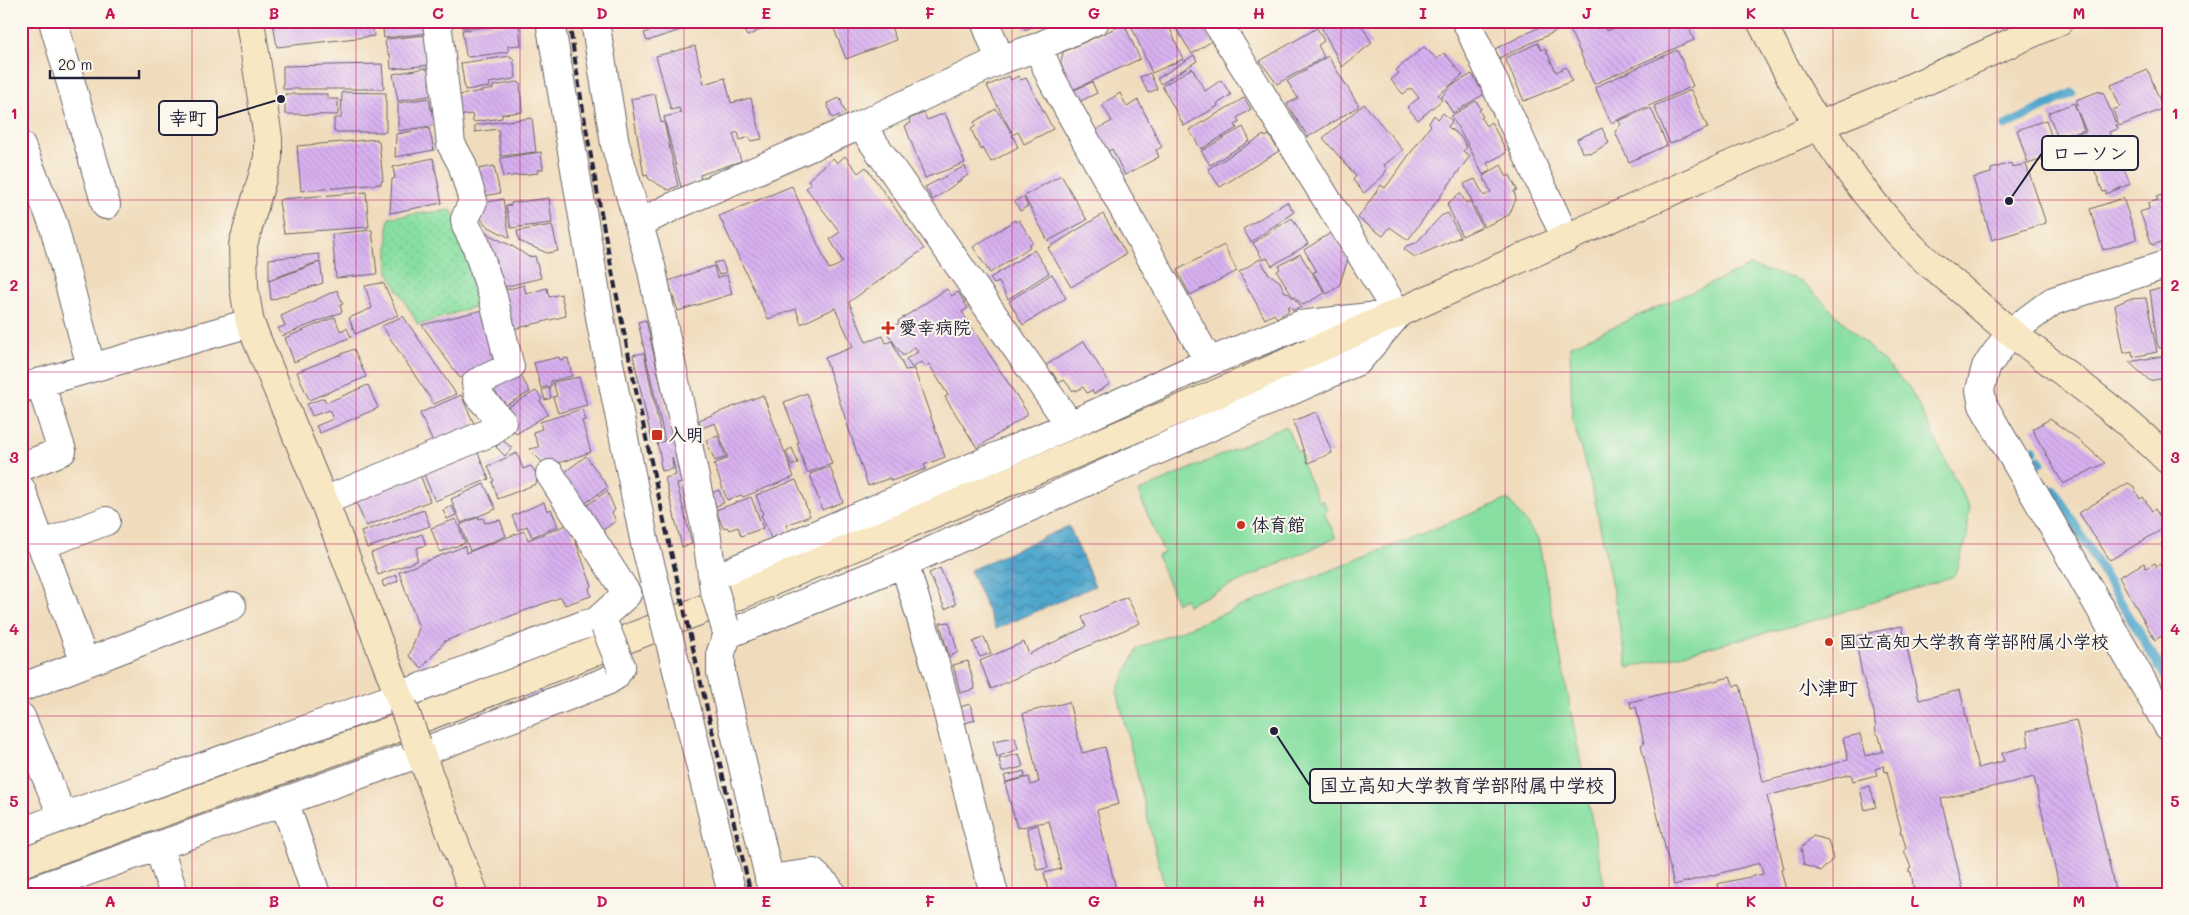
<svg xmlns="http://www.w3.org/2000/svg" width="2189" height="915" font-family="Mali,'Klee One',sans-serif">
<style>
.green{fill:url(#green-dots);stroke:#55806e}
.pitch{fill:#88dfa2;stroke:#55806e}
.water{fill:url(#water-waves);stroke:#396484}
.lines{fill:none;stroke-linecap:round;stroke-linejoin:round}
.stream{stroke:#50a6cc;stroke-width:9}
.building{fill:url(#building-back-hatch)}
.street-casing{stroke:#6a6368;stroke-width:30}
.secondary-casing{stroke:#6a6368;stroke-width:30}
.street{stroke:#fff;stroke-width:28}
.secondary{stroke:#f7e8c3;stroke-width:28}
.rail{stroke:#22223b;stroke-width:4;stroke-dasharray:8 4;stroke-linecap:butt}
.street-bridge-casing{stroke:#6a6368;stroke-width:30;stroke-linecap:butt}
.secondary-bridge-casing{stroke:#6a6368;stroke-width:30;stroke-linecap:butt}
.street-bridge{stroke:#fff;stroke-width:28}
.secondary-bridge{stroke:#f7e8c3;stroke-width:28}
.grid{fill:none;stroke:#c2185b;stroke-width:1;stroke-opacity:0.55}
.poi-dot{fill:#c8321e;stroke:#fbf7ec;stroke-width:2}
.labels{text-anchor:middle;stroke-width:4;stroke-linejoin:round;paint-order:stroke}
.poi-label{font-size:18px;font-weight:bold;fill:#22223b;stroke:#fbf7ec;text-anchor:start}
.quarter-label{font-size:20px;font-weight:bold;fill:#22223b;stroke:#fbf7ec}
.leader{fill:none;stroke:#22223b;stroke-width:2}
.callout-dot{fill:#22223b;stroke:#fbf7ec;stroke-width:2}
.callout{fill:#fbf7ec;stroke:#22223b;stroke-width:2}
.callout-label{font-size:19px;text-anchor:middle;font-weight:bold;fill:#22223b}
.neatline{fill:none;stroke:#c2185b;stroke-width:2}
.grid-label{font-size:16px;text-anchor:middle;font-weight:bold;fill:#c2185b}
</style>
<defs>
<pattern id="green-dots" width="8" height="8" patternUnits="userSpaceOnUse" patternTransform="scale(1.25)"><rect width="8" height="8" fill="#88dfa2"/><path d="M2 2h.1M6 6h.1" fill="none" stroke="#75bf8c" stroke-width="1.8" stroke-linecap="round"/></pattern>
<pattern id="water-waves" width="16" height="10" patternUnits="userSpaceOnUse" patternTransform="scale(1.25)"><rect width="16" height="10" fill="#50a6cc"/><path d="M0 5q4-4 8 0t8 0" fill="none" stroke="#4287a7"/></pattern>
<pattern id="building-back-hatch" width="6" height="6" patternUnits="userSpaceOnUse" patternTransform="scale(1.25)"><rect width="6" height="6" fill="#d8b1f0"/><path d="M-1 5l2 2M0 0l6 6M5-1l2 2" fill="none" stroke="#b998cf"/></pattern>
</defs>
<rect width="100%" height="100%" fill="#fbf7ec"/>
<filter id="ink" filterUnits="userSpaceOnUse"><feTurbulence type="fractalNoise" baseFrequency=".02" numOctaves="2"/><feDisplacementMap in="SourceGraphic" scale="10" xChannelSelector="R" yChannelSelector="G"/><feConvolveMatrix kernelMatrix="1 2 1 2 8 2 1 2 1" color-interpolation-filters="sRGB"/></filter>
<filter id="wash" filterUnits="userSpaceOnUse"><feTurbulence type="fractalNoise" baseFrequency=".0096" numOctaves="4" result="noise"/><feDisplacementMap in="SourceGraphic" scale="20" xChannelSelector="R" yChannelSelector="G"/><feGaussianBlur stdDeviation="1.12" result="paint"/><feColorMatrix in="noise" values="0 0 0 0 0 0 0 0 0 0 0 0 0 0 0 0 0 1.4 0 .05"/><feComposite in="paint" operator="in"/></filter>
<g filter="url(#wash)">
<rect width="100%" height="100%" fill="#f0dcbc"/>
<path class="green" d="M451,210L470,244L489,302L418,325L388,272V222L390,217Z"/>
<path class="pitch" d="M1750,266L1802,281L1909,387L1969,507L1967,539L1954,576L1820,619L1628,668L1594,496L1572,418L1570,346Z
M1286,426L1297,452L1299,451L1303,459L1301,461L1319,502L1323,500L1327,509L1324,512L1336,538L1187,605L1185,599L1177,603L1157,556L1164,553L1138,492Z
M1508,499L1538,539L1606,894H1166L1117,691L1138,648Z"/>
<path class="water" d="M1069,526L1095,586L996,629L970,570Z"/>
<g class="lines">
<path class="stream" d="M2165,50L2168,48
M2005,126L2072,93
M2033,449L2034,451
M2039,460L2041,463
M2054,490L2168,681"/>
</g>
<g id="blocks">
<path class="building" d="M285,21H372L374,36L277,47L273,23Z
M382,21L427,22L428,33L384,38Z
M461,21H505L506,22L462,28Z
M679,21H695L696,25L647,41L644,33Z
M724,21H737L738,25L727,29Z
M758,21H765L767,27L747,36L743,28Z
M831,21H889L896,40L846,59Z
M1022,21H1046L1025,30Z
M1129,21H1172L1173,24L1169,26L1183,59L1152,73Z
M1180,21H1200L1212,41L1192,54L1174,25Z
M1318,21H1359L1372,43L1342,67Z
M1552,21H1562L1565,27L1499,58L1495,49Z
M1596,21H1604L1607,31L1630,21H1686L1694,40L1594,84L1569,28Z
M519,23L521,45L508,46V52L468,57L466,55L462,30Z
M1124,24L1140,59L1068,92L1059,72L1063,52Z
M1317,28L1324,41L1318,45L1324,57L1277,84L1260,61Z
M427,35L431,65L391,69L390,54H388L385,43L387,39Z
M1538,43L1541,50L1545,48L1556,72L1566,67L1572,81L1524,101L1505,58Z
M695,46L704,84L725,78L731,103L751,98L762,139L751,141L749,137L740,140L738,132L733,134L741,161L700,175L701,180L681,187L664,117L681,113L679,108L671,110L656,56Z
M1424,47L1437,59L1444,53L1463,75L1438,95L1442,100L1418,120L1407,107L1419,98L1411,88L1403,94L1391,80L1399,73L1396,70Z
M1677,50L1693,86L1611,123L1595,87Z
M1194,55L1197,61L1161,84L1157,79Z
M511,56V58H513L516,77L514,79L489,83L490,87L465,90L461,63Z
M1328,56L1359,106L1308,137L1287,104L1298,98L1287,81Z
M382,64L384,89H283V66Z
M426,68V70L431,69L434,95L398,101L393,74Z
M1192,68L1205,91L1221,80L1231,95L1217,104L1218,106L1184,126L1162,86Z
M2148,70L2163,109L2119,126L2113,110L2120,107L2111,85Z
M1150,73L1157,89L1148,93L1140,77Z
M1472,74L1484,94L1453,113L1442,96L1452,85Z
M1009,76L1011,80L1018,76L1021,80L1026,78L1053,129L1024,144L1018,132L1012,135L1018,147L991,162L983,148L981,150L971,129L976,126L974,122L996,109L1012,133L987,86Z
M517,82L520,83L522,112L502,114V118L473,122L472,114L458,116L455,96L493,89V86Z
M1092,82L1097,93L1075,104L1070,92Z
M1691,90L1708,128L1670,144L1654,106Z
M2100,91V93L2103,92L2118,129L2109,132L2130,184L2106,194V191L2103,192L2085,145L2074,150L2068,138L2086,131L2075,105L2078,104L2076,100Z
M342,92L386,93V132H334V118H341Z
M1120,93L1127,107L1138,100L1162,147L1156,150L1159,157L1125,175L1112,149L1103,154L1092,132L1112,121L1102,104Z
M285,94H327V99H338V115L285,114Z
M655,94L661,123L664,122L678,186L668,190L649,179L647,175L644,176L631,99Z
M429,98L431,110L435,109L438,125L398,131V103Z
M840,98L845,113L832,118L827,103Z
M1244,98L1251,109L1237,118L1240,122L1235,125L1237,128L1201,149L1189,130Z
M1476,101L1481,109L1479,110L1483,117L1481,118L1486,126L1491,122L1506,150L1504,151L1506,153L1487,163L1491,170L1483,175L1467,143L1451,116Z
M2074,103L2084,130L2059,140L2048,113Z
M1364,104L1403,150L1384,165L1387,169L1383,176L1364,193L1353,180L1356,176L1323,138Z
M1651,108L1667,145L1629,162L1615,132L1621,124L1618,121Z
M924,113L927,120L945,113L965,163L925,178L905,126L911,123L909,119Z
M1443,113L1452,121L1448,127L1460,136L1467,147L1463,151L1470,156L1408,240L1390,227L1383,236L1358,218L1381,185L1385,188L1431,125L1429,123L1434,115L1438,119Z
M532,118L536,152L501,156L498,129L475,132V125Z
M2046,120L2057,154L2028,164L2017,130Z
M1243,127L1250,141L1210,165L1201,151Z
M429,128L434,150L395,157L396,134Z
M1602,128L1609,143L1592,153L1582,152L1577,139Z
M1264,135L1265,137L1269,135L1279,151L1220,187L1208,169Z
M377,139V141H379L383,181H381V184L301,191L297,146Z
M541,152L543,169L537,170L538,173L503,177L501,158Z
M845,156L858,173L866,167L924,249L849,302L866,342L883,336L886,343L892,341L905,370L914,369L945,457L924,465L926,469L891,481L890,478L868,486L825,358L853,347L835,308L801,324L796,309L768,319L719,216L792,186L829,269L837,266L843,262L830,239L840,232L806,188L811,184L808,180L833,158L837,163Z
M433,158L442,203L390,213L392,179L395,178L393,167Z
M2011,163L2012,167L2026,164L2046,223L1992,240L1973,178L1991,173V169Z
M1501,165L1507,177L1510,175L1517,190L1514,191L1516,199L1509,215L1484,227L1464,184L1475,179L1484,196L1491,192L1483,176Z
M494,166L500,193L479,197L473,170Z
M965,166L968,175L933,200L925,187Z
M1061,175L1087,220L1048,241L1024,196Z
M366,192L369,227L284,233L279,201L282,199Z
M1460,193L1466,203L1470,201L1482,227L1462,236L1447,204Z
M2168,193V240L2152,245L2140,212L2149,209L2148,203L2158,200L2156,197Z
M1023,197L1028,206L1020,211L1015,201Z
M549,198L552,223L511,228L506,206L511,205V203Z
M2123,198L2137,239L2103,250L2090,209Z
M503,199L510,238L487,226L475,212L478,204Z
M1287,202L1294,212L1251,242L1243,229Z
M1448,213L1460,237L1415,257L1404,249L1406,246L1416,243L1441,216Z
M1103,214L1126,254L1071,287L1048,248Z
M1292,218L1308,244L1272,266L1267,258L1263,260L1253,243Z
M1015,220L1016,223L1019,220L1033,242L1029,245L1030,247L990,273L973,247Z
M552,225L558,251L547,253L519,241L517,231Z
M372,230L377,274L336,278L332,234Z
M487,232L489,235L512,246L529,257L535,256L541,278L500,288L481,233Z
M1332,232L1348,259L1339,286L1327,294L1313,272L1317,271L1304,250Z
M1224,245L1237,271L1190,295L1177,270Z
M1034,250L1049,273L1008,299L999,282L994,284L990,278Z
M319,254L320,261L269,280V259Z
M1300,254L1325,293L1303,305L1291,294L1277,271L1280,269L1279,266Z
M1260,259L1268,273L1280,282L1285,292H1287L1302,307L1293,310L1290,306L1287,307L1289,311L1277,318L1274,314L1265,319L1239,272Z
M722,261L726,272L719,275L714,263Z
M320,262L323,283L271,300L269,281Z
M714,266L717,278L727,275L732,294L678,311L668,281Z
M1052,274L1066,298L1023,325L1009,301Z
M381,283L384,284L398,315L355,334L349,318L372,308L365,286Z
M524,285L526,294L547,288L549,297L561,294L566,316L510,330L501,291Z
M2168,288V352L2164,353V347L2159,348L2157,343L2150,290Z
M947,289L952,296L958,292L968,308L962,312L1027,412V415L977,448L945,397L948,395L929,364L926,366L921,362L912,368L906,359L918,352L915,347L903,356L886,331L899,323L898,321Z
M337,290L343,304L340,305L342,312L282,336L278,328L285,326L281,316Z
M2146,298L2157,352L2133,357L2132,351L2124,353L2115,305L2129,299Z
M487,309L501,367L460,378L422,325Z
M403,316L456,394L434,404L382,326Z
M335,317L340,331L347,328L351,337L294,362L285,338Z
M646,320L673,439L677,438L688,482L677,484L692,544L682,547L665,478L676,475L672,457L673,469L662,471L660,461L661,459L657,443L665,441L638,322Z
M1084,341L1110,384L1094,394L1092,390L1087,393L1083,387L1076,391L1075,389L1073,391L1064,380L1059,383L1052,372L1050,373L1045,366Z
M354,349L366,377L309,400L297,372Z
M644,353L662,440L652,442L633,355Z
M2168,355V377L2150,381L2129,362Z
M559,357L560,360L568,358L572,376L551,381V386L541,388L534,363Z
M518,370L530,392L499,409L485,390Z
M579,377L587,405L558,413L553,397L557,396L553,382Z
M368,385L378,408L320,433L316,426L333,419L329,410L312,416L307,404L324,398L326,403Z
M549,388L551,398L545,400L542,390Z
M536,391L542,399L540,401L548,414L516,434L503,410Z
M807,393L832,464L807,473L797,443L799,442L784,402Z
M461,395L476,428L434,445L420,413Z
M763,395L794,477L743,497L741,495L727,500L714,464L728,458L715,423L702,428L699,420Z
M582,409L586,420L582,421L591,452L553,465H545L529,449L539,447L533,432L542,429L540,422Z
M1316,412L1332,453L1308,463L1293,421Z
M2050,419L2078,439L2105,463L2063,484L2032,429Z
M718,436L726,457L715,461L706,440Z
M502,440L512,448L505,456L496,447Z
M476,448L489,479L435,501L422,470Z
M792,448L798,463L792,466L786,451Z
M517,453L523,469L531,466L538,476L536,484L498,499L492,482L494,481L488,466Z
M586,456L608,487L583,505L561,475Z
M830,467L843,502L822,510L810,474Z
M419,472L430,501L366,526L354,497Z
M796,480L810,516L786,525L789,532L771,538L761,515L763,514L756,495Z
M2128,483L2133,486L2140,499L2143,497L2152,511L2155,509L2166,527L2110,560L2079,513Z
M484,484L496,509L461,523L451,499Z
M719,490L724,503L716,506L711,493Z
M607,491L615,510L612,513L616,521L599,533L583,508Z
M751,497L763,528L741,536L738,527L729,530L727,527L723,528L716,510Z
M544,502L547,511L551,509L558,526L532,537L527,526L518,530L512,516Z
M452,506L456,515L447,519L443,510Z
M424,510L430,526L367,548L361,532Z
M479,517V519L483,518L485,523L500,520L506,536L470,551L460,525Z
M456,519L465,543L440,552L431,528Z
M569,524L592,586L589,588L591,596L565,605L561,597L445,641L422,668L409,656L419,628L399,572L465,546L466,553L524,531L528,540Z
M422,534L426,545L417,548V561L378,575L371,553Z
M2168,560V644L2163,635L2155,640L2119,577L2144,563L2146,568L2155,563L2157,566Z
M940,568L956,604L945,609L929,573Z
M396,575L398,581L384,587L382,581Z
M1127,597L1140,623L991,689L980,661L1024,642L1029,654L1086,627L1082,617Z
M949,622L958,652L949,657L940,623Z
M1902,626L1919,700L1960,690L1978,768L2004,761L2002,753L2029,746L2027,731L2076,720L2116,894H2061L2034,777L1941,799L1964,894H1916L1914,891L1911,872H1909V869L1911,868L1904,850L1906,848L1902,833H1900L1901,828L1895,810L1896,809L1887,771L1885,772L1884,766L1875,769L1877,775L1853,781L1851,774L1767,796L1784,869L1781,870L1787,894H1719L1717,884L1763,874L1760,863L1674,885L1641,745L1644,744L1636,707L1631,708L1630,702L1730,677L1734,686L1740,685L1763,782L1848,760L1843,738L1860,734L1865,756L1881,752H1883L1879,736L1876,733L1874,712L1862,674L1855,636Z
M984,637L991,653L980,657L973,642Z
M968,661L975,689L960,693L953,665Z
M540,683L544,694L526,701L521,688Z
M1069,702L1082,753L1105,747L1119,804L1097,810L1117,894H1049L1044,873L1061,869L1049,821L1017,828L1005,783L1029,777L1031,785L1039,782L1023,713Z
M970,704L975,720L965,723L960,707Z
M1015,737L1018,749L997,757L993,741Z
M1019,754L1023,767L1002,772L999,759Z
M1024,771L1025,777L1006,782L1004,776Z
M1870,786L1876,807L1865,810L1860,789Z
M1038,825L1048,868L1037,870L1027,828Z
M1813,836L1828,840L1833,859L1821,871L1804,865L1801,848Z"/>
</g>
</g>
<g filter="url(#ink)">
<use href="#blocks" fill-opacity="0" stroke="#6a6368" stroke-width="1"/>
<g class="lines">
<g class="street-casing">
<path id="street" d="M53,21L106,205
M550,21L601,323L645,544L657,591
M595,21L615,144L651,266L706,531L714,589
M985,21L1000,60
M1216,21L1398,314
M1466,21L1566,239
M1038,47L1051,78L1209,362
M861,125L1070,425
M21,146L53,223L91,367
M638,224L672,207L861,125L1000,60L1038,47L1095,21
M2168,264L2053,301L2011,332L1986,367L1980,390L1983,405L2168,726
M21,388L250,323
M21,467L62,451L40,382
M550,474L627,594L596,622
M21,489L85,663
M324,501L491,432L502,422L478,395L476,383L510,367L493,297L476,245L466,226L465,219L473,201L462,164L451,144L437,21
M41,545L106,521
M904,563L936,667L994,894
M713,579L1070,425L1209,362L1300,325L1386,315
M725,626L728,634L721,652V673L773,894
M728,634L904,563L1358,361L1398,314
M674,658L732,894
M21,688L232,606
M21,717L63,817
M284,801L316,894
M21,832L399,696L583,625L596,622L605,626
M158,846L174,894
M769,879L813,873L827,886L832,894
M23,894L420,753L607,681L615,676L621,666"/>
</g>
<g class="secondary-casing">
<path id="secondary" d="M250,21L268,138V158L243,245L244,288L250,323L324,501L403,706
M1761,21C1801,102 1853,188 1917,252C1930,265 1944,275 1958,287C1976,302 1993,319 2012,333C2065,374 2120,412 2168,460
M417,744L474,894
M21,863L384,733L740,595L1214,395L1820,125L1899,93L2059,21"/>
</g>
<use href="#street" class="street"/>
<use href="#secondary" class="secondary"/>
<path class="rail" d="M569,21C613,315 682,605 751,894"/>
<g class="street-bridge-casing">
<path id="street-bridge" d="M714,589L725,626
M657,591L674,658
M605,626L621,666"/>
</g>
<g class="secondary-bridge-casing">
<path id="secondary-bridge" d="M403,706L417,744"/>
</g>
<use href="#street-bridge" class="street-bridge"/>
<use href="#secondary-bridge" class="secondary-bridge"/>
</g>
</g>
<path class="grid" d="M192,21V894M356,21V894M520,21V894M684,21V894M848,21V894M1012,21V894M1177,21V894M1341,21V894M1505,21V894M1669,21V894M1833,21V894M1997,21V894M21,200H2168M21,372H2168M21,544H2168M21,716H2168"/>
<g class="poi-dot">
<path d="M885.5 320.5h5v5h5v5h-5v5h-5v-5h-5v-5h5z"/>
<rect x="651" y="429" width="12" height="12" rx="2.5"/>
<circle cx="1241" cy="525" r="5"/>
<circle cx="1829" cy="642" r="5"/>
</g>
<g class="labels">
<g class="poi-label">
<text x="899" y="334">愛幸病院</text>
<text x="668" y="441">入明</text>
<text x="1251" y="531">体育館</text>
<text x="1839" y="648">国立高知大学教育学部附属小学校</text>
</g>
<g class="quarter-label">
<text x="1828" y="695">小津町</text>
</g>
</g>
<path class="leader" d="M281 99L217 118M2009 201L2042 153M1274 731L1310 786"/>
<g class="callout-dot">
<circle cx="281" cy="99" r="5"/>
<circle cx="2009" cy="201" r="5"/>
<circle cx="1274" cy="731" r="5"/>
</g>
<g class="callout">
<rect x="159" y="101" width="58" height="34" rx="5"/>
<rect x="2042" y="136" width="96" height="34" rx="5"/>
<rect x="1310" y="769" width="305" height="34" rx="5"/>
</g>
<g class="callout-label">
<text x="188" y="125">幸町</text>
<text x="2090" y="160">ローソン</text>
<text x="1462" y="792">国立高知大学教育学部附属中学校</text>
</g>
<rect width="2189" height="915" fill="none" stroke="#fbf7ec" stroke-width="55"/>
<path d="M50 70v8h89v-8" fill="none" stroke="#22223b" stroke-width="2.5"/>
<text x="58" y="70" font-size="15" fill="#22223b" stroke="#fbf7ec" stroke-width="4" paint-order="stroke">20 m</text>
<rect x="28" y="28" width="2134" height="860" class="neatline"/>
<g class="grid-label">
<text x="110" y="19">A</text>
<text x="274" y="19">B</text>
<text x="438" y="19">C</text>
<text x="602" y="19">D</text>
<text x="766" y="19">E</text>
<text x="930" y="19">F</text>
<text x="1094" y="19">G</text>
<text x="1259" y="19">H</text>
<text x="1423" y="19">I</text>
<text x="1587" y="19">J</text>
<text x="1751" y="19">K</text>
<text x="1915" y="19">L</text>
<text x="2079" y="19">M</text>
<text x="14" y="119">1</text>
<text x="2175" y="119">1</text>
<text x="14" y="291">2</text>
<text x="2175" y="291">2</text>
<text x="14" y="463">3</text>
<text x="2175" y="463">3</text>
<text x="14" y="635">4</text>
<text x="2175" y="635">4</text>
<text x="14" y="807">5</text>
<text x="2175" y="807">5</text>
<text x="110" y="907">A</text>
<text x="274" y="907">B</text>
<text x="438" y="907">C</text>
<text x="602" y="907">D</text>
<text x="766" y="907">E</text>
<text x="930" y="907">F</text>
<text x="1094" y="907">G</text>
<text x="1259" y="907">H</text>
<text x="1423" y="907">I</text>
<text x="1587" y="907">J</text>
<text x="1751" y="907">K</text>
<text x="1915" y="907">L</text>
<text x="2079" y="907">M</text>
</g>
</svg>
